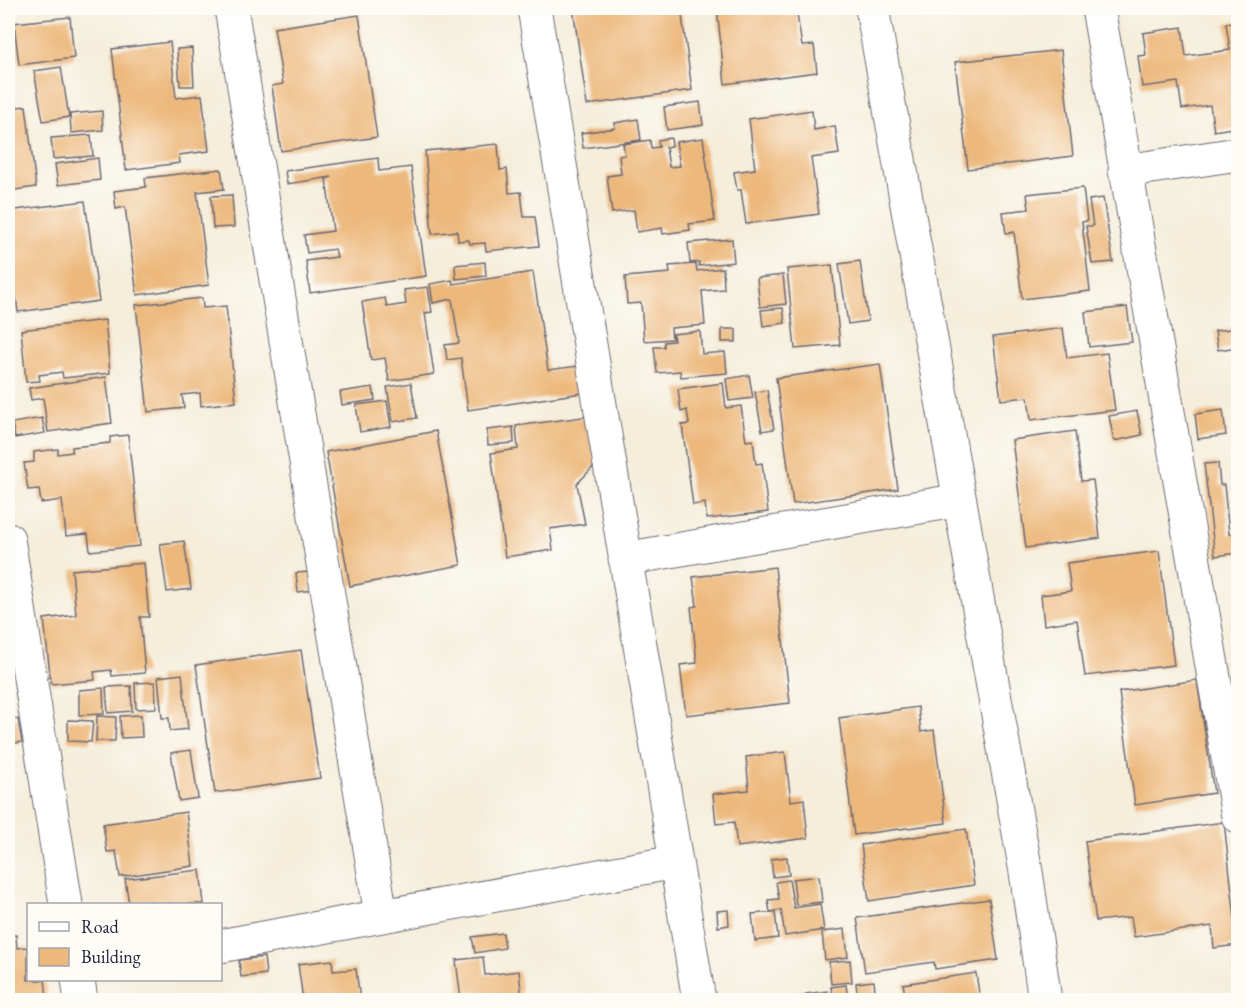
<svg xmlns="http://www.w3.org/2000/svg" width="1246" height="1008" font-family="'EB Garamond',serif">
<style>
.building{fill:#edb87b}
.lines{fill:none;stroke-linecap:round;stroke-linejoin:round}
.street-casing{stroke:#6c6973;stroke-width:35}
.street{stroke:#fff;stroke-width:33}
</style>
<rect width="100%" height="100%" fill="#fdfcf7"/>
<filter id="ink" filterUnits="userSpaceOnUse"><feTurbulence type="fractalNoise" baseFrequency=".0167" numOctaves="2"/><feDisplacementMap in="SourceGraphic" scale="12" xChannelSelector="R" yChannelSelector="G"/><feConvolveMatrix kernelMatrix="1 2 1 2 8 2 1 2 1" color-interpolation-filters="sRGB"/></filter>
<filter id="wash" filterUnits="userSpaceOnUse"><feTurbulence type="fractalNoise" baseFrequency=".008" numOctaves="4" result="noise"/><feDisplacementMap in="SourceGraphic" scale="24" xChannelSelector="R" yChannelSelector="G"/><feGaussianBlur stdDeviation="1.35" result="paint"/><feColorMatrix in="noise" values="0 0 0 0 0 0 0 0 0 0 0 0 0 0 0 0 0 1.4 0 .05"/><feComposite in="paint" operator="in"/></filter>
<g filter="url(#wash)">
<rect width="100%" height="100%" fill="#f5eedb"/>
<g id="blocks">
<path class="building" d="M573,8H681L692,90L587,105Z
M717,8H796L802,46L814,45L817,72L725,84Z
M359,15L377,137L281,151L272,86L283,84L274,28Z
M70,17L74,58L19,65L14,23Z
M1238,21V127L1214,131L1210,105L1182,109L1178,82L1142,87L1138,56L1146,55L1143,33L1182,27L1186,56L1230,50L1226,23Z
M170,42L176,98L202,95L209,151L179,155L180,163L126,170L112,49Z
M192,48L194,86H180L177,49Z
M1061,50L1073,156L968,169L955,62Z
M61,67L69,117L43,121L34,71Z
M9,87L11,102L8,103V88Z
M700,102L703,125L667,130L664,107Z
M26,106L36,187L8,191V108Z
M812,110L814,130L835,126L839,154L811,158L819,214L746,224L741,190H737L734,172L755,169L749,119Z
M102,111L103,130L71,133L70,114Z
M638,119L641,140L583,148L581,133L615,128V123Z
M91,135L93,156L53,159L51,138Z
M671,138L672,146L666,147L669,167L680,166L676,142L703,138L715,221L689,224L690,230L663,234L662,228L637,232L634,210L612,213L607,176L621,174L619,156L625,155L623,144L650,140L651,148L659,147L658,140Z
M498,144L500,170L507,169L509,193L521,192L524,217H535L539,246L486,251L485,243L470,244L469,240L458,241L457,231L432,234L425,151Z
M98,158L100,180L58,185L55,164Z
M378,158L379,171L411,167L426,276L310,293L306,261L337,257L335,249L307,253L304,235L333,231L326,179L332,177L287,184L285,171Z
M221,169L224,189L197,192L209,285L137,295L125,207L116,209L114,191L146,187L145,178Z
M1083,188L1087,221L1082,222L1090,291L1022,299L1014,232L1006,234L1003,212L1029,209L1027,194Z
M232,195L234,227L213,228L211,196Z
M1103,198L1113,262L1092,264L1086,226H1093L1089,200Z
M85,201L99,301L18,312L8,237V211Z
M732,239L734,262L699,266V262L690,263L688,243Z
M860,261L868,321L848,324L839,264Z
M485,262L486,276L456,279L455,265Z
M696,264L697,271L723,268L724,289L702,291L705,325L671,328L672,339L644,341L641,303L627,304L625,277L670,273L669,266Z
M832,265L840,345L795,349L787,269Z
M533,272L548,370L578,366L582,393L468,410L461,358L447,360L445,345L459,343L452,299L433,303L430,284L452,280L453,284Z
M783,275L786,304L760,307L757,278Z
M428,287L432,312L425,313L434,374L389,381L385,358L371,360L362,302L385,298L387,307L406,304L404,290Z
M202,298L203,308L226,306L236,402L201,406L200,393L182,395L184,408L148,412L136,305Z
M1127,307L1132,342L1089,347L1085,312Z
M783,308L785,323L763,326L761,310Z
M105,320L110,373L63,378L62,372L39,375L40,381L26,382L21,330Z
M1063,328L1067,358L1107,353L1115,410L1031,420L1028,397L1001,400L993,337Z
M1238,328V347L1218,350L1215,331Z
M722,329H736V342H722Z
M700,331L702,354L725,352L727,373L681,377L680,371L657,373L654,347H664V342L674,341L673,334Z
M880,364L898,489L793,504L776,378Z
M749,375L753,398L729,401L726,379Z
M106,377L112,423L48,432L43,398L31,400L29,388Z
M411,383L417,418L393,422L387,387Z
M723,383L726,408L741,406L746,441L753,440L756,464L762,463L768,512L707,519L705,503L693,505L682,425L689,424L687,410L681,412L678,389Z
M373,387L375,400L342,405L340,392Z
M767,390L774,429L762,431L755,392Z
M387,401L391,427L360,432L356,405Z
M1223,410L1226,435L1198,439L1195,414Z
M1137,411L1142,435L1114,441L1109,416Z
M590,416L596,464L577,484L585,524L550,529L553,550L505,557L491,453L518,449L516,426Z
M42,418L45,433L15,438L12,423Z
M513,427L514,443L488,445L487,430Z
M436,431L461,565L350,586L326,452Z
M1075,431L1081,481L1093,480L1100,538L1026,548L1012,440Z
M128,435L140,546L90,551L88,534L66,536L62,500L41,503L39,489L28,490L24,463L34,462V452L58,449V454L72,452V447L110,443V437Z
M1218,463L1220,485H1224L1229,534L1238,533V553L1215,556L1204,464Z
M184,541L191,589L167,592L160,544Z
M1159,551L1174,665L1085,676L1077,620L1044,625L1041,595L1071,591L1067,563Z
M144,563L149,617H140L145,673L112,676L111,670L94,672L95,680L51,684L44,619L76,615L72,570Z
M775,567L790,703L686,715L680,665L697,663L691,607L697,606L693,577Z
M310,572L312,590L298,592L296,573Z
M301,650L320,778L215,793L196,665Z
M182,674L188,729L170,731L169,718H162L158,677Z
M1197,680L1214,793L1135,805L1119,692Z
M155,682L156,708L136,709L135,683Z
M131,686L132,711L108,713L106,687Z
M103,688L104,714L79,715V690Z
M918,707L921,732L934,730L946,823L854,835L839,718Z
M141,715L142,737L121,738L120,716Z
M97,716L116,717L115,741H96Z
M18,719L22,742L8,744V720Z
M68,720L93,721L91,742L68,741Z
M191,750L198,798L179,801L171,753Z
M785,752L791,801L804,799L808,838L737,847L734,822L716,824L713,794L749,790L746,757Z
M186,812L193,866L120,877L116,851L107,852L103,824Z
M1224,822L1238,945L1214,948L1212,926L1134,937L1131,917L1096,921L1085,841Z
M966,829L974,885L869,901L861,845Z
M787,857L789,875L773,877L771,859Z
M200,870L204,904H129L125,879Z
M819,876L822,902L796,905L793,879Z
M789,880L794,908L820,904L824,930L785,936L781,910L770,912L768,900L779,899L776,882Z
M989,899L998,960L935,969L934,962L865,972L857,918Z
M728,910L729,925L718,927L717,911Z
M775,912L778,938L755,941L752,914Z
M845,929L848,957L825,960L822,932Z
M503,933L505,948L475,953L472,937Z
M16,935L17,948L28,947V980H45L47,997L8,1000V936Z
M264,957L266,974L241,977L239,960Z
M483,957L485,975L519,971L522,1000H461L456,960Z
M332,960L333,971L356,969L360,1000H303L298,964Z
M850,960L852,982L831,984L829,962Z
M976,973L980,1000H906L903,984Z
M874,981L876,1000H858L856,983Z
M846,985L848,1000H833L831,987Z
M827,991L828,1000H806V994Z
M804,996V1000H778L777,999Z"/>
</g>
</g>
<g filter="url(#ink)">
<use href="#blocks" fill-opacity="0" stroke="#6c6973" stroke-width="1.5"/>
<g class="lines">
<g class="street-casing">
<path id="street" d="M231,8L381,915
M534,8L699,1000
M872,8L1026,872L1045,1000
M1098,8L1238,816
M1125,171L1238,154
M8,539L66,904
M625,559L960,500
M220,946L675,862
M78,980L81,1000"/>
</g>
<use href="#street" class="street"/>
</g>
</g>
<rect width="1246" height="1008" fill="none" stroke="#fdfcf7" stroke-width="30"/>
<rect x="27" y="903" width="195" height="78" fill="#fdfcf7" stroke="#a5a5ac" stroke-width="1.5"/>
<rect x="39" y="922" width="30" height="9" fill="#ffffff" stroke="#a5a5ac" stroke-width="1.5"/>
<text x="81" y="933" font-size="18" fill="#22223b">Road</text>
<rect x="39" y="948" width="30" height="18" fill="#edb87b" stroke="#a5a5ac" stroke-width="1.5"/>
<text x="81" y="963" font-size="18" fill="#22223b">Building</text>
</svg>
